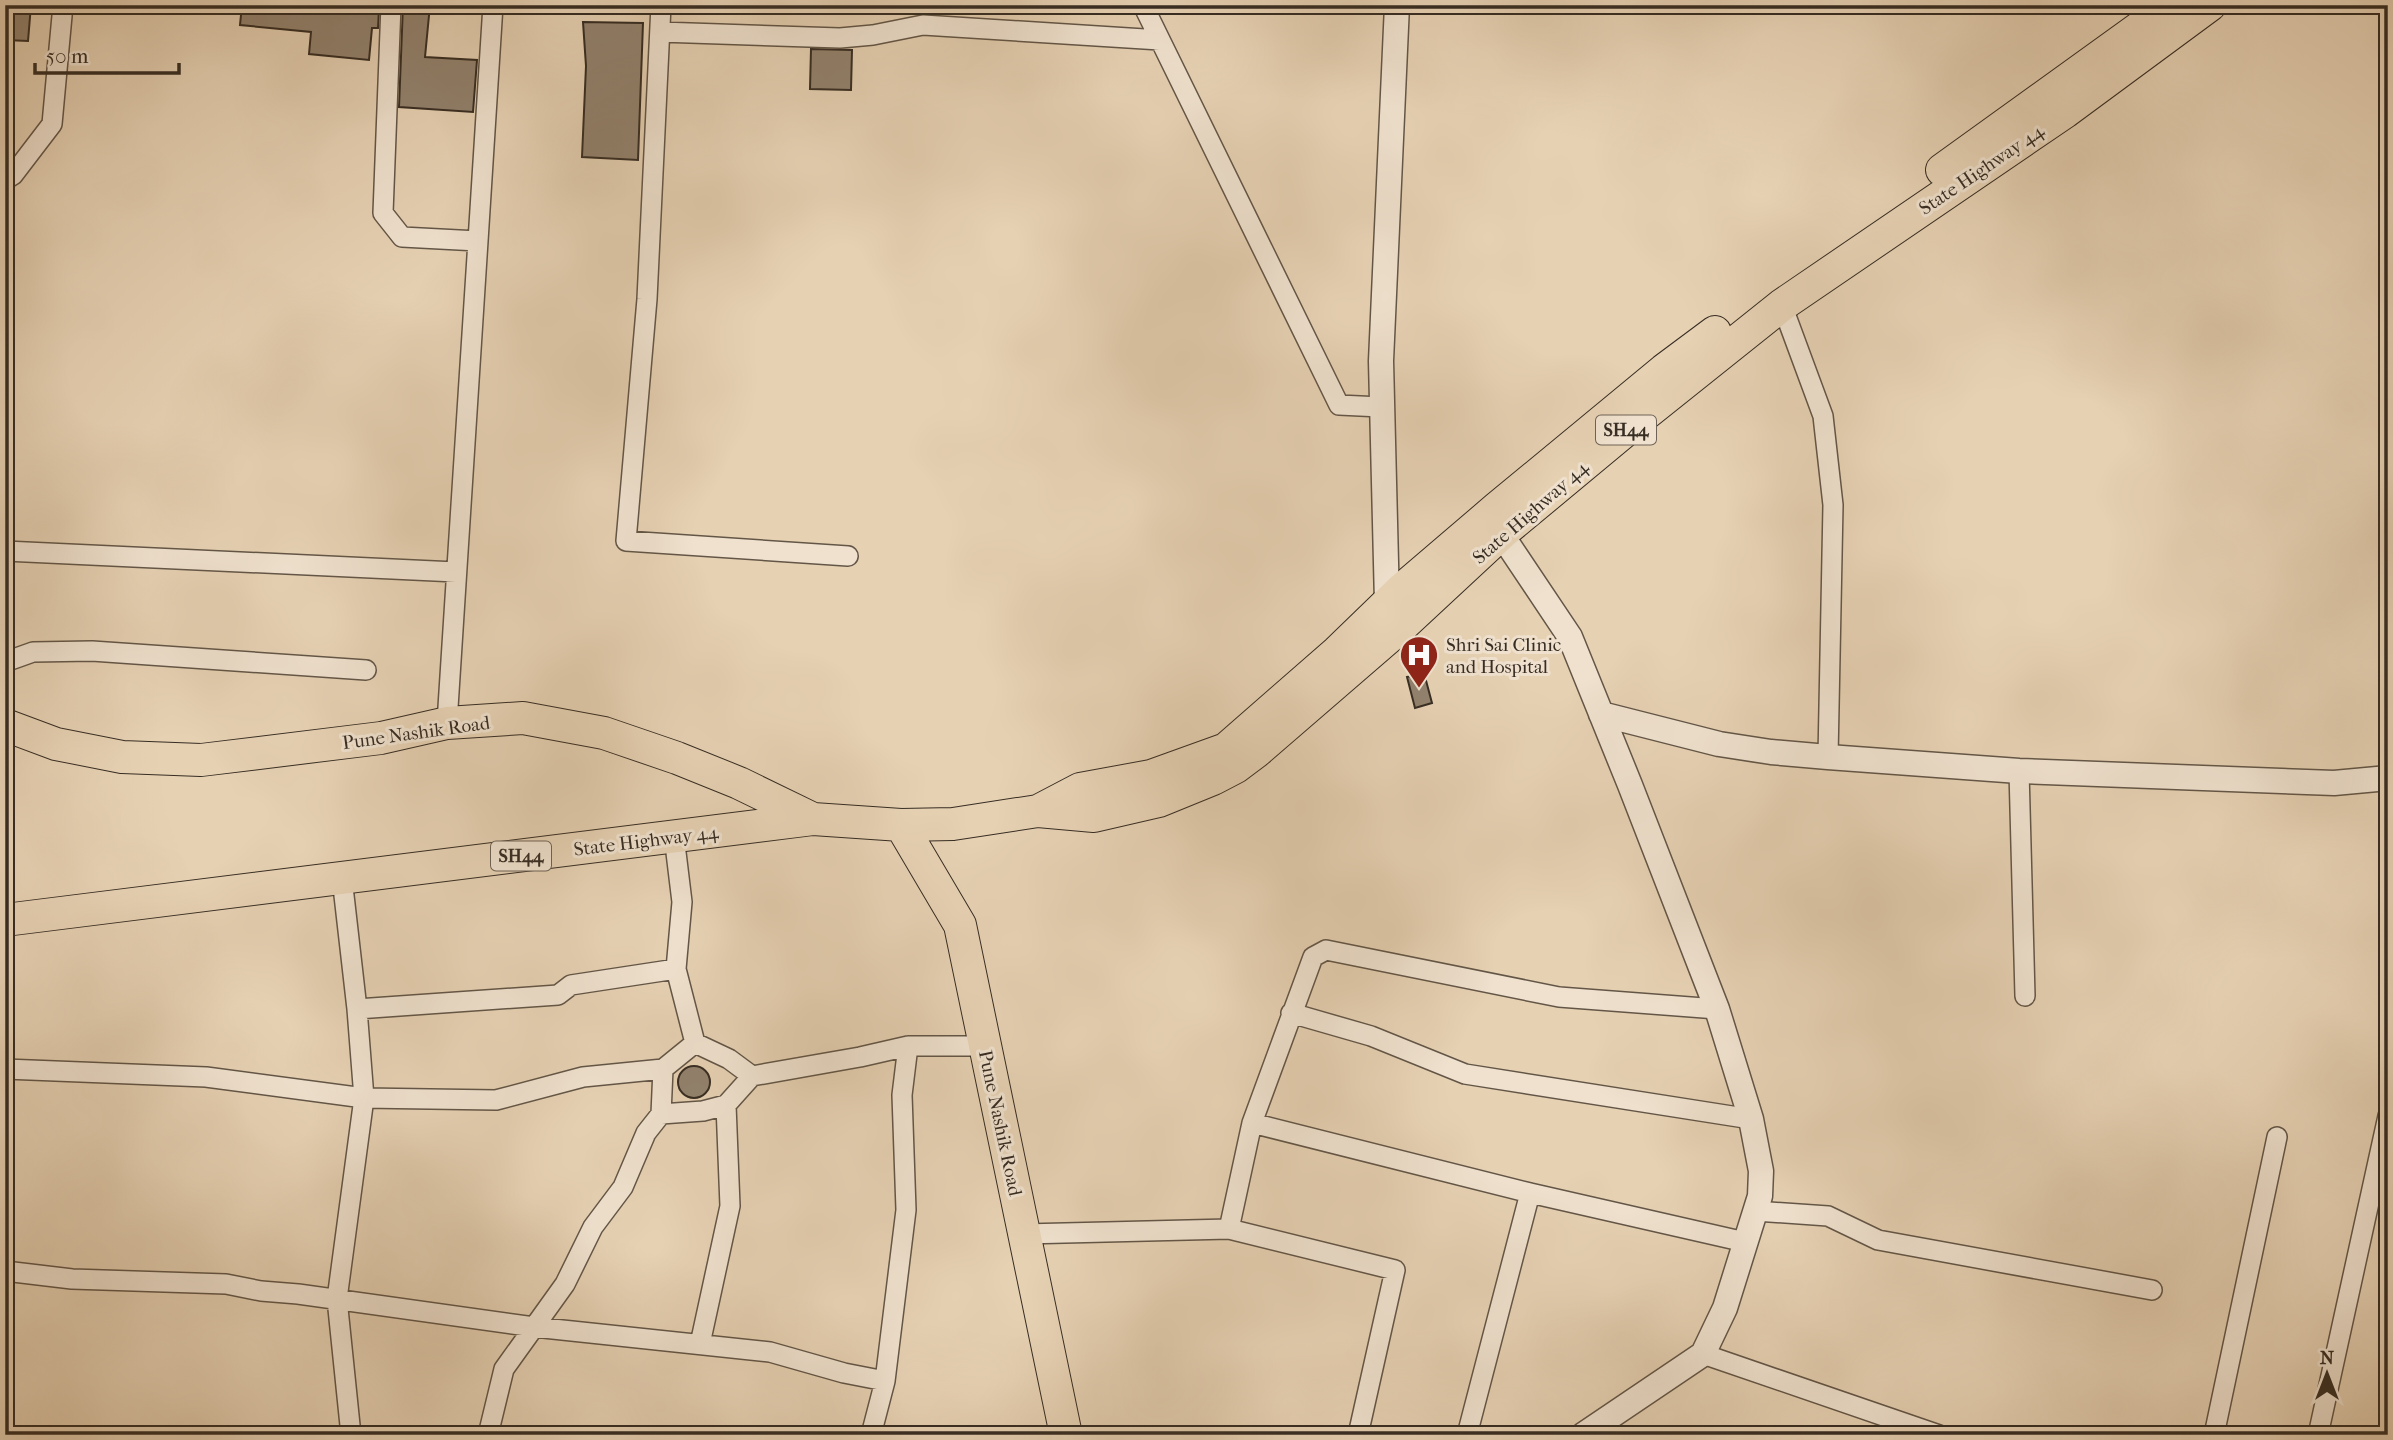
<svg xmlns="http://www.w3.org/2000/svg" width="2393" height="1440" font-family="'IM FELL French Canon',serif">
<style>
.building{fill:#92826e;stroke:#372d23;stroke-width:2}
.lines{fill:none;stroke-linecap:round;stroke-linejoin:round}
.minor-casing{stroke:#635647;stroke-width:22}
.tertiary-casing{stroke:#635647;stroke-width:27}
.primary-casing{stroke:#372d23;stroke-width:34}
.minor{stroke:#efe1ce;stroke-width:19}
.tertiary{stroke:#efe1ce;stroke-width:24}
.primary{stroke:#e6d1b3;stroke-width:32}
.labels{text-anchor:middle;stroke-width:6;stroke-linejoin:round;paint-order:stroke}
.shield{fill:#efe1ce;stroke:#6e6356;stroke-width:2}
.shield-label{font-size:18px;font-weight:bold;fill:#372d23}
.street-label{font-size:19px;fill:#372d23;stroke:#efe1ce}
.poi-label{font-size:19px;fill:#372d23;stroke:#efe1ce;text-anchor:start}
</style>
<rect width="100%" height="100%" fill="#e6d1b3"/>
<filter id="stains"><feTurbulence type="fractalNoise" baseFrequency=".00286" numOctaves="4"/><feColorMatrix values="0 0 0 0 .2 0 0 0 0 .09 0 0 0 0 .02 0 0 0 .5 -.17"/></filter>
<radialGradient id="worn" r=".72"><stop offset=".6" stop-color="#630" stop-opacity="0"/><stop offset="1" stop-color="#630" stop-opacity=".3"/></radialGradient>
<path class="building" d="M5,5H31L28,41L5,40Z
M242,5H331L379,9L378,28H372L369,60L309,54L311,32L240,25Z
M403,5H430L425,57L477,60L473,112L399,107Z
M583,22L643,23L638,160L582,157L586,66Z
M811,49L852,50L851,90L810,89Z
M1424,673L1432,703L1415,708L1407,677Z
M678 1082a16 16 0 1 1 32 0a16 16 0 1 1-32 0Z"/>
<g class="lines">
<g class="minor-casing">
<path id="minor" d="M391,5L383,213L402,237L478,241L493,5
M661,5L647,299L626,541L848,556
M1143,5L1339,405L1381,407
M660,32L840,38L873,35L923,25L1160,40
M5,180L13,175L52,124L63,5
M1782,305L1823,416L1833,505L1828,757
M5,551L456,572
M5,662L33,652L92,651L366,670
M447,723L478,241
M2019,771L2025,996
M674,836L682,902L676,969L695,1043L729,1059L752,1076
M342,878L357,1009L364,1098L337,1299L351,1435
M357,1009L558,995L571,985L676,969
M1291,1013L1371,1036L1465,1074L1751,1119
M5,1069L206,1077L364,1098L496,1100L583,1077L663,1069
M661,1114L663,1069L695,1043
M1252,1123L1530,1193L1745,1242
M1755,1211L1828,1216L1878,1240L2152,1290
M1229,1229L1252,1123L1313,957L1326,950L1559,997L1717,1009
M1024,1234L1229,1229L1395,1270L1358,1435
M5,1271L72,1279L226,1284L261,1291L298,1294L534,1327L770,1352L844,1373L885,1381L906,1210L902,1095L908,1046H985
M700,1344L730,1206L726,1105
M1703,1354L1939,1435
M488,1435L504,1369L565,1284L593,1227L623,1187L646,1133L661,1114L703,1111L726,1105L752,1076L860,1057L908,1046
M871,1435L885,1381
M1467,1435L1530,1193
M2214,1435L2277,1137
M2318,1435L2388,1116"/>
</g>
<g class="tertiary-casing">
<path id="tertiary" d="M1491,519L1570,637L1630,785L1717,1009L1751,1119L1761,1171L1760,1196L1725,1308L1703,1354L1583,1435
M1393,611L1387,603L1381,361L1397,5
M1601,714L1719,744L1771,752L1828,757L2019,771L2334,783L2388,778"/>
</g>
<g class="primary-casing">
<path id="primary" d="M1942,170L2171,5
M5,725L56,744L122,757L201,760L381,738L447,723L523,718L604,733L677,758L739,783L813,819
M1038,811L1080,789L1151,776L1226,749L1337,652L1400,591L1497,508L1664,370L1715,332
M901,825L960,925L1066,1435
M5,920L813,819L901,825L953,824L1038,811L1094,816L1159,801L1213,779L1236,767L1256,752L1403,625L1502,533L1638,420L1782,305L2065,112L2210,5"/>
</g>
<use href="#minor" class="minor"/>
<use href="#tertiary" class="tertiary"/>
<use href="#primary" class="primary"/>
</g>
<defs>
<g id="hospital-pin" transform="scale(2.0125)"><path d="M0 17L-7.5 6A9.5 9.5 0 1 1 7.5 6Z" fill="#8f2418" stroke="#efe1ce"/><path d="M-5-5h3v3.5h4V-5h3V5h-3V1.5h-4V5h-3Z" fill="#fff"/></g>
</defs>
<g fill-rule="evenodd">
<use href="#hospital-pin" x="1419" y="655"/>
</g>
<g class="labels">
<g class="shield">
<rect x="1596" y="415.5" width="60" height="29" rx="5"/>
<rect x="491" y="841.5" width="60" height="29" rx="5"/>
</g>
<g class="shield-label">
<text x="1626" y="436">SH44</text>
<text x="521" y="862">SH44</text>
</g>
<g class="street-label">
<text transform="translate(1981 169) rotate(-34)" y="7">State Highway 44</text>
<text transform="translate(1530 512) rotate(-41)" y="7">State Highway 44</text>
<text transform="translate(416 732) rotate(-8)" y="7">Pune Nashik Road</text>
<text transform="translate(646 840) rotate(-7)" y="7">State Highway 44</text>
<text transform="translate(1001 1123) rotate(78)" y="7">Pune Nashik Road</text>
</g>
<g class="poi-label">
<text x="1446" y="651">Shri Sai Clinic<tspan x="1446" dy="22">and Hospital</tspan></text>
</g>
</g>
<rect width="2393" height="1440" fill="none" stroke="#e6d1b3" stroke-width="28"/>
<rect x="7" y="7" width="2379" height="1426" fill="none" stroke="#372d23" stroke-width="3.5"/>
<rect x="14" y="14" width="2365" height="1412" fill="none" stroke="#372d23" stroke-width="2"/>
<g transform="translate(2327 1374)" stroke="#efe1ce" stroke-width="5" paint-order="stroke">
<path d="M0-5L12 26L0 18L-12 26Z" fill="#372d23"/>
<text y="-10" font-size="19" font-weight="bold" text-anchor="middle" fill="#372d23">N</text>
</g>
<path d="M35 63v10h144v-10" fill="none" stroke="#372d23" stroke-width="3.5"/>
<text x="46" y="63" font-size="21" fill="#372d23" stroke="#efe1ce" stroke-width="5" paint-order="stroke">50 m</text>
<rect width="100%" height="100%" filter="url(#stains)"/>
<rect width="100%" height="100%" fill="url(#worn)"/>
</svg>
